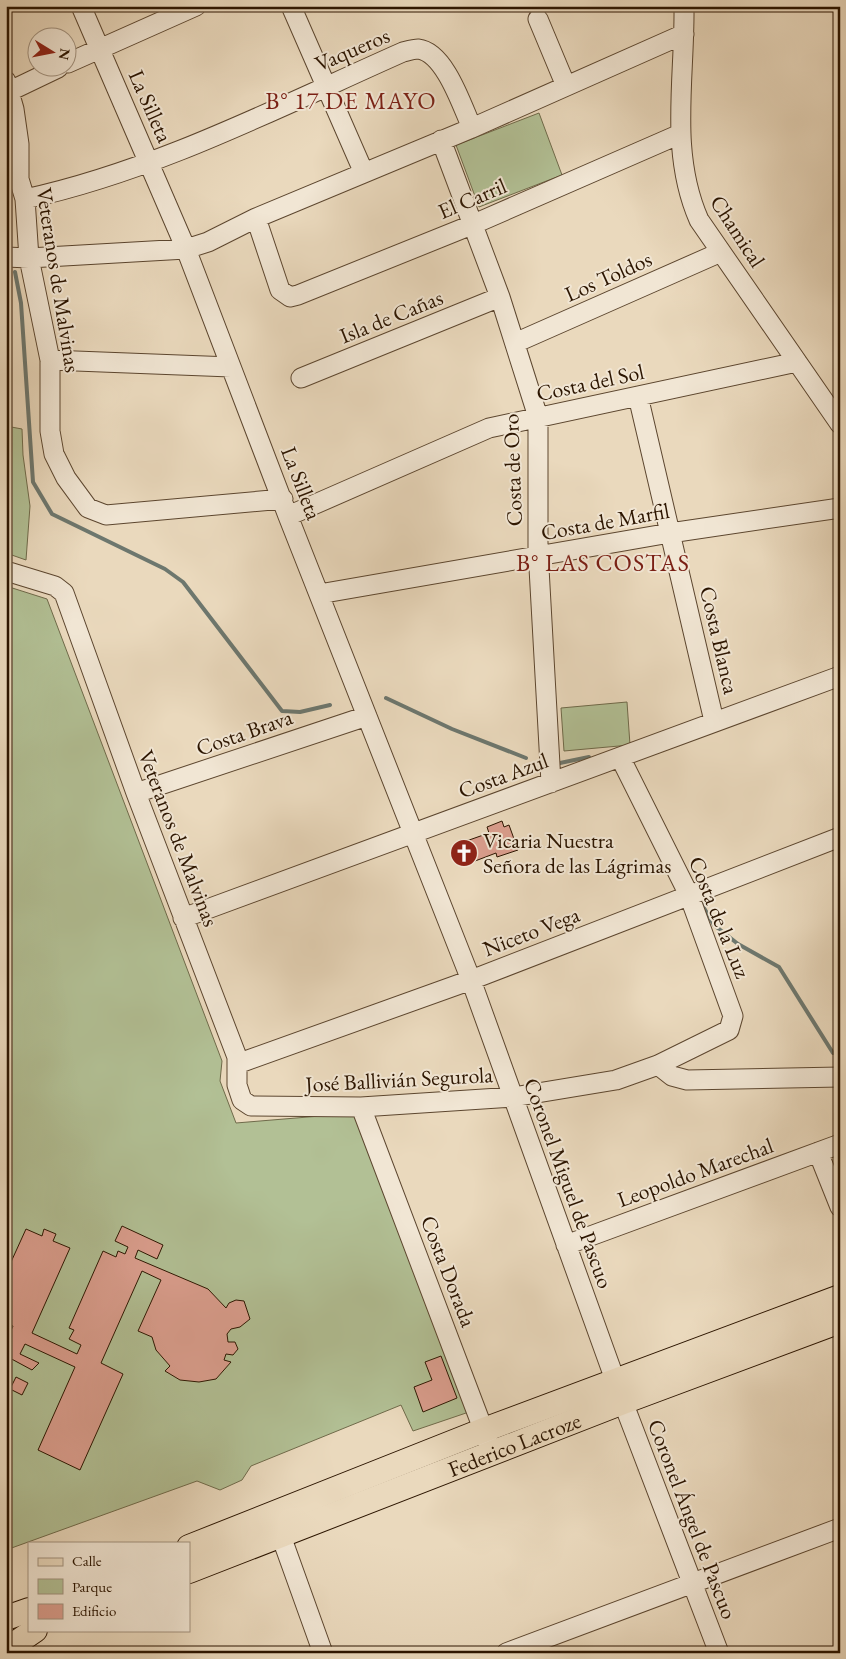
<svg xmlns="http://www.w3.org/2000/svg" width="846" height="1659" font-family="'EB Garamond',serif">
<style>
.green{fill:#b2c095;stroke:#6f6a4a}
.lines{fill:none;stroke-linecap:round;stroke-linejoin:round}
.stream{stroke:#6d776e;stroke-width:4}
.building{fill:#db9e8e;stroke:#2c1500}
.minor-casing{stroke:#5c462f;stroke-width:21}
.major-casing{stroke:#2c1500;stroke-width:26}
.minor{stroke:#f1e6d4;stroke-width:19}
.major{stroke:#ead9bd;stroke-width:24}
.labels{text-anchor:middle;stroke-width:4;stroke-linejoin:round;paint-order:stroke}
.street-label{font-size:22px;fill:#2c1500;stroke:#f1e6d4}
.poi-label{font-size:22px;fill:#2c1500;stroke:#f1e6d4;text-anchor:start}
.neighbourhood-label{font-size:24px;letter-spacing:1px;fill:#7a1f14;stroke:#f1e6d4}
</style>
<rect width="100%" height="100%" fill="#ead9bd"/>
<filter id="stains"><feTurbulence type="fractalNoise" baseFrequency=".004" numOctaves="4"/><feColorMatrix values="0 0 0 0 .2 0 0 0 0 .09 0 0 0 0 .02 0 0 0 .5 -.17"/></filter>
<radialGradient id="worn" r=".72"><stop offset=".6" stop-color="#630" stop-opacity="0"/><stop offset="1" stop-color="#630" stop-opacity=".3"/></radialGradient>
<path class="green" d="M539,113L562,175L479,207L456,145Z
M6,426L22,429L23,455L30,506L26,560L6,553Z
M6,586L47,599L222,1061L220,1081L236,1123L356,1113L469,1412L413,1431L401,1405L251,1466L242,1480L220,1490L197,1481L6,1550Z
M627,702L630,745L564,751L561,708Z"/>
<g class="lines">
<path class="stream" d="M6,228L8,239
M15,272L21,303L33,482L52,514L165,569L183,582L282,711L300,712L330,705
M386,698L452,729L526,758
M560,763L589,757
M701,903L714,925L738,944L779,967L833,1053"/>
</g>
<path class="building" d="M502,821L504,827L509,825L518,850L497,857L496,853L462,866L455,845L489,833L487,827Z
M122,1226L163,1245L157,1259L138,1250L135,1258L208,1289L226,1308L229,1303L236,1300L244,1301L250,1319L240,1327L231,1329L227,1334L228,1342H235L238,1349L233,1355L226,1354L224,1360L231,1362L216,1379L199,1382L180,1380L165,1371L170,1366L156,1350L152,1337L138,1331L161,1280L142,1271L101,1363L123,1374L80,1470L38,1450L75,1367L25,1344L20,1354L39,1363L32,1370L6,1356V1334L9,1335L13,1326L6,1323V1273L26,1229L42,1236L44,1229L56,1234L53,1241L70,1248L32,1333L77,1354L81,1345L69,1339L74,1330L69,1328L103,1251L116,1257L118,1251L125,1254L128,1247L115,1241Z
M441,1356L457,1398L423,1412L414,1387L432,1380L425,1362Z
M16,1377L28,1383L22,1395L10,1389Z"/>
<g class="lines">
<g class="minor-casing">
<path id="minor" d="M81,6L186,249L288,516L471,980L623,1402L719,1653
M291,6L364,173
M684,6C685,79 669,152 699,220L840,424
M538,19L566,86
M68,63L196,6
M6,81L14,109L19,144V179L25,199L29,258L50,360V431L54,454L66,478L88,508L106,515L283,499
M10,91L58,68
M441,140L500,297L538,417V550L551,783
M25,199C155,171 281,106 403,52C407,51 414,49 418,49C445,52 462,106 472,128
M256,218L280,290L290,297L298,295L474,224L680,134
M6,257L29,258L186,249L208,242L256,218L472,128L684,34
M515,343L721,252
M50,360L231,367
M301,378L500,297
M638,396L714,721
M288,516L489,428L797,362
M6,571L55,586L64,593L136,793L237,1057V1085L242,1100L251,1106L361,1107L513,1097L616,1080L658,1065L729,1030L733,1016L689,895L620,757
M319,594L670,533L840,508
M136,793L367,716
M183,918L840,676
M237,1064L471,980L840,837
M658,1065L672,1076L687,1080L840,1077
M361,1107L488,1442
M818,1152L840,1207
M566,1245L840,1144
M276,1522L323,1653
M506,1653L840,1528"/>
</g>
<g class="major-casing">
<g id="major">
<path d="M189,1547L484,1430L840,1297"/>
<path id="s1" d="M189,1571L623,1402L840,1321"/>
<path d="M6,1618L29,1610"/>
<path d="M6,1650L35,1630"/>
</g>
</g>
<use href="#minor" class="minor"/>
<use href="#major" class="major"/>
</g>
<defs>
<g id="church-disc" transform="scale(1.4375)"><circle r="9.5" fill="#8f2418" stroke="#f1e6d4"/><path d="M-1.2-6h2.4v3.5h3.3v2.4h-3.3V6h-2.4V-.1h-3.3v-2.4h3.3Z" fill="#fff"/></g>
</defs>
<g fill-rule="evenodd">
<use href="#church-disc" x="464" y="853"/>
</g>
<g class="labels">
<g class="street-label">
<text transform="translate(352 49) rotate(-23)" y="8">Vaqueros</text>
<text transform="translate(151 106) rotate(66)" y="8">La Silleta</text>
<text transform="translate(472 198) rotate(-23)" y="8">El Carril</text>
<text transform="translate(738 231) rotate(57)" y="8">Chamical</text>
<text transform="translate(608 276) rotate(-24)" y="8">Los Toldos</text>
<text transform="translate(59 280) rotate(81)" y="8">Veteranos de Malvinas</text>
<text transform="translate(391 316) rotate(-22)" y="8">Isla de Cañas</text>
<text transform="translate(590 382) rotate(-12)" y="8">Costa del Sol</text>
<text transform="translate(512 470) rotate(-92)" y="8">Costa de Oro</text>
<text transform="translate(302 483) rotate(69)" y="8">La Silleta</text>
<text transform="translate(605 521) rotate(-10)" y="8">Costa de Marfil</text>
<text transform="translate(720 640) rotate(77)" y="8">Costa Blanca</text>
<text transform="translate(244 732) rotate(-19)" y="8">Costa Brava</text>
<text transform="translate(503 775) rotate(-20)" y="8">Costa Azul</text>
<text transform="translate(179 838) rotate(69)" y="8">Veteranos de Malvinas</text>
<text transform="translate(720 917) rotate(68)" y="8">Costa de la Luz</text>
<text transform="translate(531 931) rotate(-21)" y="8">Niceto Vega</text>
<text transform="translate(399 1079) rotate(-3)" y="8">José Ballivián Segurola</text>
<text transform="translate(695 1172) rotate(-20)" y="8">Leopoldo Marechal</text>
<text transform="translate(569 1183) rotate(70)" y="8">Coronel Miguel de Pascuo</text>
<text transform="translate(449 1271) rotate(69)" y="8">Costa Dorada</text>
<text dy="8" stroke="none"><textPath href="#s1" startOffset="349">Federico Lacroze</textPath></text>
<text transform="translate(693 1519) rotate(69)" y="8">Coronel Ángel de Pascuo</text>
</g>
<g class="poi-label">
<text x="483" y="848">Vicaria Nuestra<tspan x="483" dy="25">Señora de las Lágrimas</tspan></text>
</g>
<g class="neighbourhood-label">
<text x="351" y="109">B° 17 DE MAYO</text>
<text x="603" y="571">B° LAS COSTAS</text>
</g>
</g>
<rect width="846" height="1659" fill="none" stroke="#ead9bd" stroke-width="25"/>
<rect x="8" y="8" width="831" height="1644" fill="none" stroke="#2c1500" stroke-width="2.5"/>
<rect x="12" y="12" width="821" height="1634" fill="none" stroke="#2c1500"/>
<rect x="28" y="1542" width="162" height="90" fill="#f1e6d4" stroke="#a2927f"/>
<rect x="38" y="1558" width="25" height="8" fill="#ead9bd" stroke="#a2927f"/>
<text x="72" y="1566" font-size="15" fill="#2c1500">Calle</text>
<rect x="38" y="1579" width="25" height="15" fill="#b2c095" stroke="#a2927f"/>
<text x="72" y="1592" font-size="15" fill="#2c1500">Parque</text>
<rect x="38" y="1604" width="25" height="15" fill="#db9e8e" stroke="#a2927f"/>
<text x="72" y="1616" font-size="15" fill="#2c1500">Edificio</text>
<g transform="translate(52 52) rotate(100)"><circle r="24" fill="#f1e6d4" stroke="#a2927f"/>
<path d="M0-4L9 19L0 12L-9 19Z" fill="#8f2418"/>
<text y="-8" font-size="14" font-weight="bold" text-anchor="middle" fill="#2c1500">N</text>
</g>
<rect width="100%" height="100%" filter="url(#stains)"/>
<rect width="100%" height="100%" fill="url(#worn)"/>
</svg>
